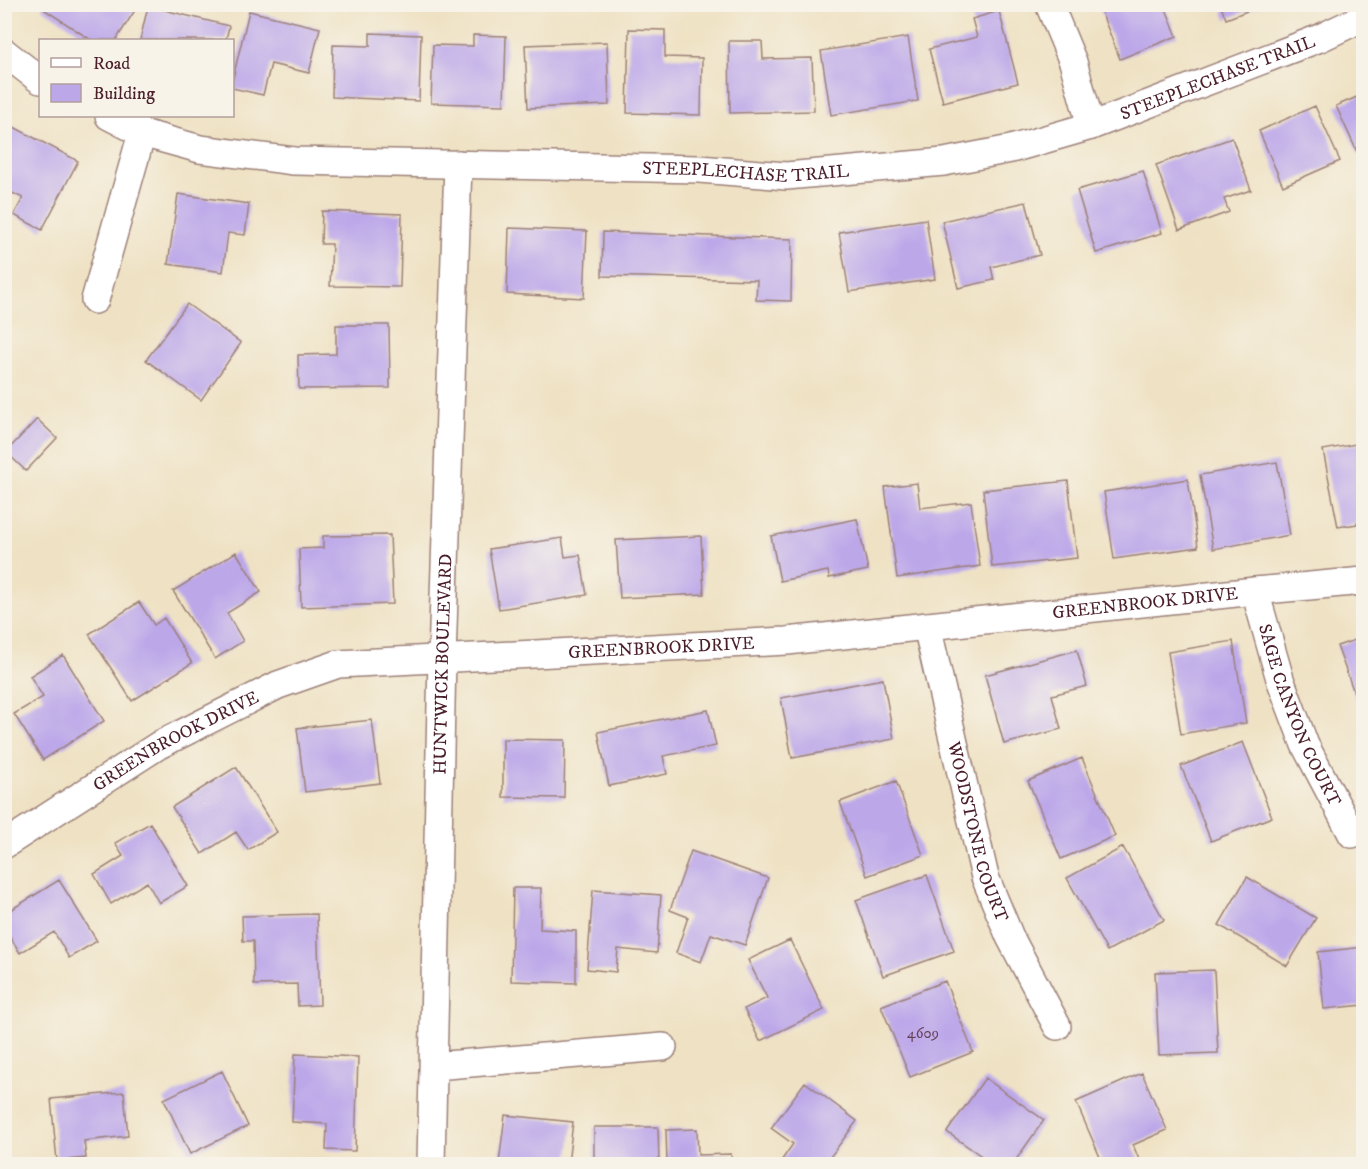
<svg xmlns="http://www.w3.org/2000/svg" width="1368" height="1169" font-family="'IM FELL DW Pica',serif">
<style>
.building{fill:#bca7e9}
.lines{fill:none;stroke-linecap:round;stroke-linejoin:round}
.street-casing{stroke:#9c8078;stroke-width:30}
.street{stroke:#fff;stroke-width:27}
.labels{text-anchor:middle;stroke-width:6;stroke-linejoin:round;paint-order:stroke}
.number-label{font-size:15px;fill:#66415a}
.street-label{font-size:18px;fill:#4a1f2b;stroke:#f7f3e8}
</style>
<rect width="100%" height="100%" fill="#f7f3e8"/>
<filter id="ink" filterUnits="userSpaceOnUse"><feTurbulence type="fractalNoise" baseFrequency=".0167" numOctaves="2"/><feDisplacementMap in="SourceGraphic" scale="12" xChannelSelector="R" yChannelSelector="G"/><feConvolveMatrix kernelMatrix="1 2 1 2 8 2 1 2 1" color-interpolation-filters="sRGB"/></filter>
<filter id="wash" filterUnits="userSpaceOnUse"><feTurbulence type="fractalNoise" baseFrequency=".008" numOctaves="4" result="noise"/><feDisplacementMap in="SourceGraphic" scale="24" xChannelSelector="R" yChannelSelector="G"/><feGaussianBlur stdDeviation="1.35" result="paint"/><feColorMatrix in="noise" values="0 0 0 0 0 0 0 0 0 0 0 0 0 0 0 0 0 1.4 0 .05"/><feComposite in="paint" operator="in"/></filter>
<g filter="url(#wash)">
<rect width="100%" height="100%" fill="#efe2c4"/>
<g id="blocks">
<path class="building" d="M44,4H139L116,40H91L42,8Z
M1098,4H1164L1177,36L1120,59Z
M1220,4H1263V5L1226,19Z
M148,6L229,26L226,40H140Z
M249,11L320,28L309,73L271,64L263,95L232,88V82Z
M999,11L1018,83L943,102L929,49L977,37L972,19Z
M629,29L665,30V57L702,58L701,115L627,113Z
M370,33L421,35L419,101L332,97L333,45L370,46Z
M473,35L506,36L504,105L431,103L433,45L473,46Z
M908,37L918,101L831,115L821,51Z
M729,41H762L763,59L812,58L814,111L730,113Z
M607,42L609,105L528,108L525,45Z
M1364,94V151L1358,154L1336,106Z
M1315,106L1340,161L1283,186L1259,131Z
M12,126L78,161L42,230L14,215L23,198L4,189V140Z
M1232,138L1251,190L1224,199L1229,212L1179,230L1156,165Z
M1143,171L1162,233L1096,253L1077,190Z
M178,194L249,204L245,235L228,233L223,272L168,264Z
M1026,202L1040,255L991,267L994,280L958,288L942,221Z
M322,211L402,214L400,287L330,286L332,244H321Z
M926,219L935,279L849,292L839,232Z
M509,228L587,231L584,298L507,294Z
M603,232L792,239L791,301L756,300L757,280L602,276Z
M187,304L241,343L201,400L146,360Z
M336,325H389L390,388L299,389L298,355L336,354Z
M37,419L57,438L26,471L6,452Z
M1361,443L1364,457V520L1357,522V524L1338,527L1323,450Z
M1277,462L1290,535L1213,549L1200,475Z
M1188,479L1198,547L1114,559L1104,492Z
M1068,481L1077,558L992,567L983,490Z
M917,483L920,508L971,502L980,566L897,578L885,487Z
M857,519L868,570L829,578L828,571L780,581L771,536Z
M390,535L393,604L301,607L299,549L323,548V536Z
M701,536L704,594L620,598L616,540Z
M562,538L565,557L580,555L587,595L499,609L489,549Z
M236,552L261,592L227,613L243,641L215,659L173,591Z
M139,602L154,625L164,618L192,663L132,701L89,634Z
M1364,637V717H1363L1337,646Z
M1233,641L1246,723L1181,734L1168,652Z
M1077,650L1087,686L1052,695L1061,729L1004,744L985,675Z
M63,655L104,721L43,760L14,714L43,697L30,676Z
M883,679L894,739L792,758L781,698Z
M708,710L716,746L663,756L667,774L609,786L598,732Z
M372,720L380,783L305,792L297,728Z
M503,739L565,740L564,798L503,797Z
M1243,742L1272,817L1211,841L1181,766Z
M1082,758L1115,836L1061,859L1028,781Z
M236,767L277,832L248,850L236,832L202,854L172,807Z
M896,781L923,855L867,876L840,802Z
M150,823L188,886L159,903L147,882L111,904L94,874L123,856L115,843Z
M1123,847L1164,920L1107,951L1067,878Z
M691,851L768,878L745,945L711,934L701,962L676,953L688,917L670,910Z
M927,875L954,951L883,976L856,900Z
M1247,877L1316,918L1287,966L1219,925Z
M59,880L97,941L69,958L54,932L20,953L4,927V914Z
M513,888H541L540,929L576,931V983L511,981Z
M593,890L661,895L657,953L618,949L616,972L587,969Z
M317,914L320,1005L298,1006L297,984L254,985L253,941H243L242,916Z
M790,940L824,1010L760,1041L744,1009L767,998L748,960Z
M1364,947V1005L1324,1009L1318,952Z
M1214,970L1218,1053L1159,1055L1155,972Z
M945,981L973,1052L910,1077L881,1006Z
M295,1054L358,1057L355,1151L326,1150L327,1124L292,1122Z
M222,1071L248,1126L190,1154L164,1099Z
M1142,1073L1167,1130L1133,1145L1141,1164H1103L1076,1102Z
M985,1078L1044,1120L1013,1164H993L947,1132Z
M805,1082L857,1121L825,1164H779L793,1144L771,1128Z
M124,1092L128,1136L84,1141L86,1158L57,1161L51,1099Z
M505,1115L573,1122L568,1164L499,1163Z
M594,1127H658L659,1164H594Z
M697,1129L698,1155L731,1154L732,1164H667L666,1130Z"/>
</g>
</g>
<g filter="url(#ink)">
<use href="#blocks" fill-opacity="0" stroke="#9c8078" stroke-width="1.5"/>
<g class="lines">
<g class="street-casing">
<g id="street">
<path d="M1049,4L1073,62L1091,126"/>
<path d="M4,52L40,80"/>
<path id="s1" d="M109,116L142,133L200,149L294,161L699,169L786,176L944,162L1011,149L1091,126L1320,38L1364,17"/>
<path d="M95,300L142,133"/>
<path id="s2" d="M1255,591L1280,679L1305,745L1352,834"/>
<path id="s3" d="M927,626L985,877L1010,937L1057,1026"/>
<path id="s4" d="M4,845L159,745L278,685L338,664L787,641L1255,591L1364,581"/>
<path d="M434,1066L663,1047"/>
<path id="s5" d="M431,1164L442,659L458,164"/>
</g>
</g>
<use href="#street" class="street"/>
</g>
</g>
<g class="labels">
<g class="number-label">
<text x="923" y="1038">4609</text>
</g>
<g class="street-label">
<text dy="6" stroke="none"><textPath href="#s1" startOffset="1130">STEEPLECHASE TRAIL</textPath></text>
<text dy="6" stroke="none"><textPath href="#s1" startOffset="644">STEEPLECHASE TRAIL</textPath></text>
<text dy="6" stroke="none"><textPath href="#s4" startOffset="1191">GREENBROOK DRIVE</textPath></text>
<text dy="6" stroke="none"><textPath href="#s4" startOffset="705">GREENBROOK DRIVE</textPath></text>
<text dy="6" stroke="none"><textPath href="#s5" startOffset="500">HUNTWICK BOULEVARD</textPath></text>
<text dy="6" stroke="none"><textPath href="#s2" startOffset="132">SAGE CANYON COURT</textPath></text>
<text dy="6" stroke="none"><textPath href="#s4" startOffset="201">GREENBROOK DRIVE</textPath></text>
<text dy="6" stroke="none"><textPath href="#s3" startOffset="212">WOODSTONE COURT</textPath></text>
</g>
</g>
<rect width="1368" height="1169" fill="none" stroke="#f7f3e8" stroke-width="24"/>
<rect x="39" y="39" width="195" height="78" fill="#f7f3e8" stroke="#b29e9c" stroke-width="1.5"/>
<rect x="51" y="58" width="30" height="9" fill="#ffffff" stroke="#b29e9c" stroke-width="1.5"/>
<text x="93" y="69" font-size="18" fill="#4a1f2b">Road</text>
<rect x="51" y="84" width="30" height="18" fill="#bca7e9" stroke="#b29e9c" stroke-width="1.5"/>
<text x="93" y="99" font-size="18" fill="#4a1f2b">Building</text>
</svg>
